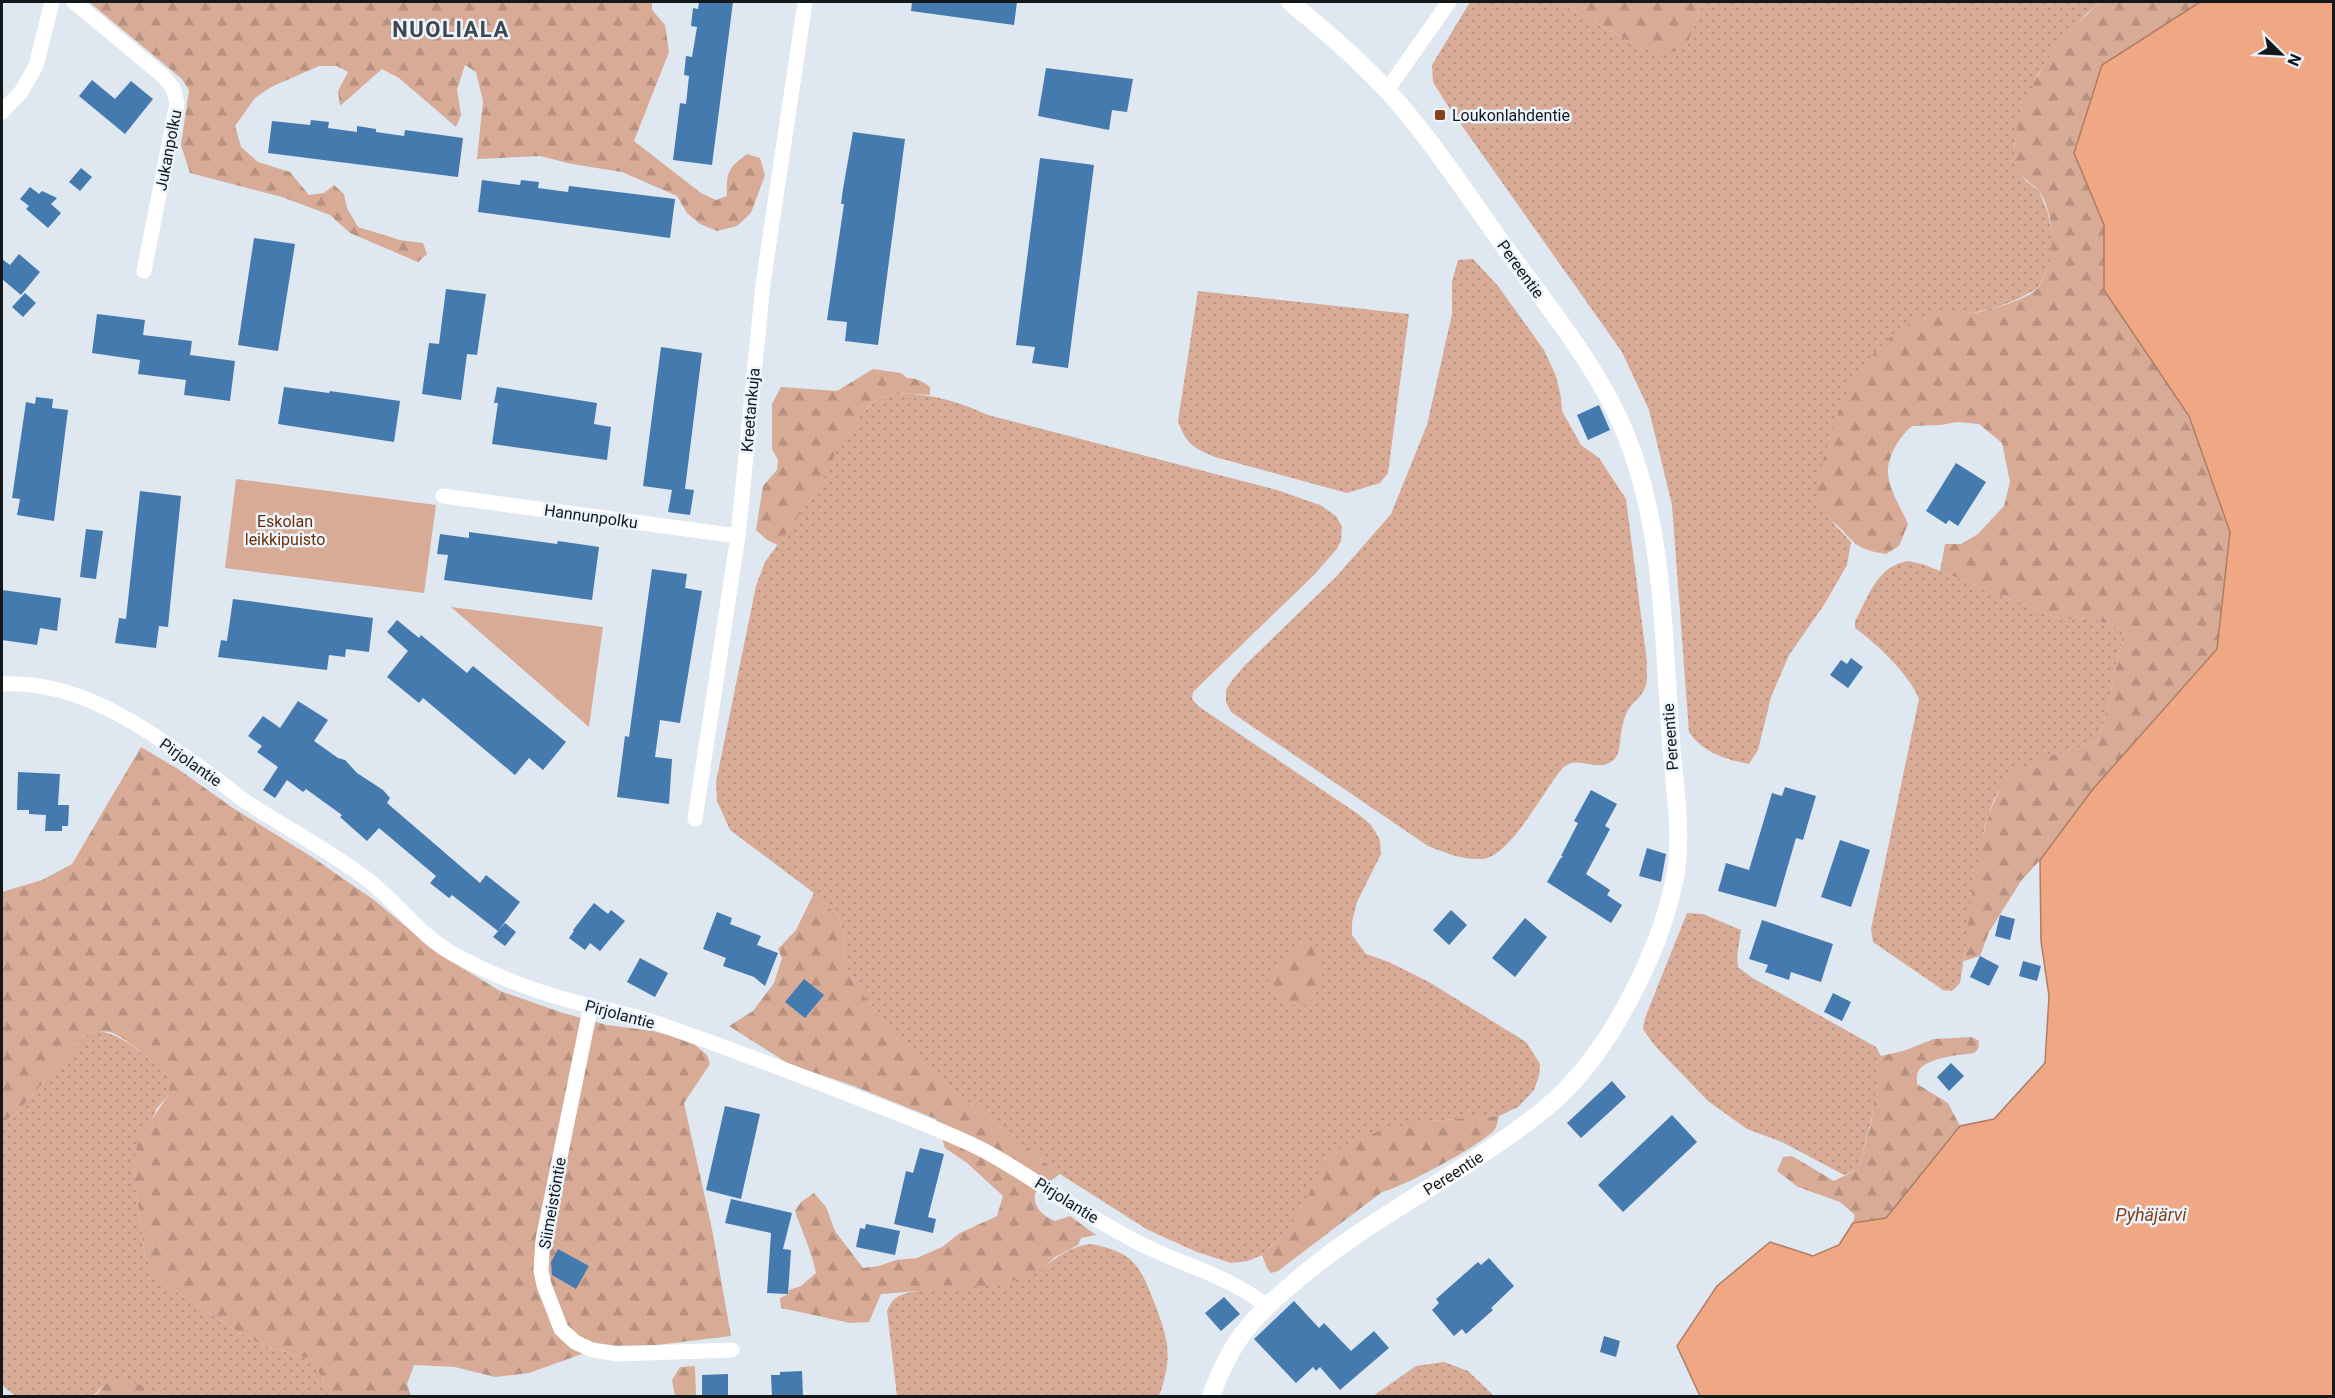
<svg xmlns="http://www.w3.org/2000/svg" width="2335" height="1398" font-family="Roboto,sans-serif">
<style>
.grass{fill:url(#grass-dots)}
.forest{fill:url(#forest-firs)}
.park{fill:#d7ab96}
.water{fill:#f0a884;stroke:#ae7d64;stroke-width:1.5}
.building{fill:#457aae}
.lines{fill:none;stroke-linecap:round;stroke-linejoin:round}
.minor{stroke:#fff;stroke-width:15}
.tertiary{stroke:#fff;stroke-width:18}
.poi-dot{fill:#87421a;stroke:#ecf5fe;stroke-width:2}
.labels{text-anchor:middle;stroke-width:5;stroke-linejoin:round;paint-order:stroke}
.poi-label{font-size:16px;fill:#15181b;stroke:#ecf5fe;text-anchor:start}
.street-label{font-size:16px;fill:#15181b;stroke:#ecf5fe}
.park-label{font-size:16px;fill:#6e2f05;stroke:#ecf5fe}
.water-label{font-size:18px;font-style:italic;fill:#83421d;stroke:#ecf5fe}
.district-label{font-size:22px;font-weight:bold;letter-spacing:1.5px;fill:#3f464d;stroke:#ecf5fe}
</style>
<defs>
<pattern id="grass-dots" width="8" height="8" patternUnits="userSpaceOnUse" patternTransform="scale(1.5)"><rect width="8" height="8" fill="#d7ab96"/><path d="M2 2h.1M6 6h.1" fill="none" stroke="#b89281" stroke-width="1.8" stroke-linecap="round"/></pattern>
<pattern id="forest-firs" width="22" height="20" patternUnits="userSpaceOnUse" patternTransform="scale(1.5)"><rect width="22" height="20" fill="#d7ab96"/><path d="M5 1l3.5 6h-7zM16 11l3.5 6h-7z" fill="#b89281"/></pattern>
</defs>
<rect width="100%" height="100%" fill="#dfe7f0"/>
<path class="grass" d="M1470,2H1558L1636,45L1686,48L1703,2H2102L2086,14L2057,46L2038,74L2021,119L2014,145L2017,169L2025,180L2039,191L2048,213L2053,241L2050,263L2038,288L2018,299L1995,308L1964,315L1933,313L1823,512L1851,542L1847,565L1824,605L1789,655L1771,697L1758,750L1749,764C1727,760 1702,752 1689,732L1672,505L1649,410L1622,352L1448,106L1433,82L1432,65Z
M1473,259L1498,286L1544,350L1556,376L1561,397L1562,411L1581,445L1599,458L1626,499L1647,662C1646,669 1648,678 1646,685C1643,695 1636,700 1630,707C1626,712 1623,722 1622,728C1619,740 1622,755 1611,762C1595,772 1577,754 1563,768C1545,787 1511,857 1482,859C1462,860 1446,853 1428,846L1231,712L1226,702V690L1233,679L1245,665L1336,577L1391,514L1427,425L1452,314V281L1458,260Z
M1198,291L1409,314L1388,473L1380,483L1347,493L1215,457C1193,448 1186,444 1178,421Z
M898,393C936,395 954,400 988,415L1277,490L1320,505L1336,516L1342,527L1341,541L1336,550L1314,575L1193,692L1192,699L1198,706L1358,814L1371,825L1380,840L1381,854L1357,902L1352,922V935L1366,954L1389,962L1429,982L1526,1042L1540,1064L1539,1076L1534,1090L1518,1107L1499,1116L1431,1121L1302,1208L1290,1228L1262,1255L1248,1261L1231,1263L1197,1252L1148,1230L1060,1174L938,1078L893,1034L856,985L844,962L845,941L839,917L814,893L730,830L717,801L716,782L756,586L765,562L810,500C822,492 821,485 825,473C834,449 858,411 881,398C886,395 893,394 898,393Z
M1909,561L1925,565L2062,620L2088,618L2109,624L2124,631L2105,719L2098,740C2067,754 2024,759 2002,787C1992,798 1989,816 1984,830L1960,983L1952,991L1943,990L1873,942L1871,929L1919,699C1910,675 1876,643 1855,628V621C1869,596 1877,565 1909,561Z
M1687,913L1703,914L1741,930L1737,957L1738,967L1751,977L1876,1047L1881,1056L1879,1075L1871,1121L1858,1169L1844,1175L1782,1142L1747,1129L1708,1101L1655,1046L1643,1029L1645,1018Z
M99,1031C126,1035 148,1059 169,1076L171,1087L167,1097L157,1108L134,1160L135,1184L145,1256L155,1273L166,1285L240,1333L262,1345L313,1360L330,1396H164L158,1393L108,1381L93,1396H15L2,1385V1123L16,1113L86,1035Z
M1091,1244C1133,1252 1140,1265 1154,1302C1169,1341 1173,1356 1159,1396H897L887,1311C891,1300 897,1296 907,1293L1042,1269C1057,1256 1072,1246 1091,1244Z
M1444,1362L1468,1371L1494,1396H1373L1416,1366Z"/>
<path class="forest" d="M89,2H652V10L665,25L669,52L634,141L701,193L716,200L727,196C726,173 728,168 747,154L760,158L765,175L751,213L737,226L717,231L700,224L687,213L677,196L622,172L572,164L540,156L477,159L483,101L476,72L465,65L457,90L461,115L456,127L399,78L382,69L340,106L338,91L348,72L337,66H319L271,87L255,98L235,126L241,147L258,162L290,172L309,195L324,193L334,185L344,194L347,208L358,227L400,240L423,243L427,254L418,262L350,233L330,215L282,197L190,173L181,145L189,90L182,79Z
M1558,2H1703L1686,48L1663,54L1636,45Z
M2102,2H2200L2102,65L2074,153L2104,225V290L2189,416L2230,532L2217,649L2093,789L2040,860L2021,881L1989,932L1980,956L1964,961C1970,917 1978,801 2013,774C2038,756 2071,752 2098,740L2105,719L2124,631L2109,624L2088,618L2062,620L1940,571L1945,544H1961L1978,534L2004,506L2010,482L2002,443L1979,424L1957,422L1941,425L1912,426C1898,438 1884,461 1889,480C1892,495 1902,510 1908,524L1899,546L1886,554C1856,549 1857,545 1837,525C1831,520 1824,516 1821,509C1811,488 1823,460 1830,439C1842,396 1860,361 1896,333C1906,326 1919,317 1931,313C1941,311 1953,315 1963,314C1980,314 2028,300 2039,287C2041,283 2043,278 2045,274C2055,252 2054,212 2039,191C2033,183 2021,179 2017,168C2005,136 2036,72 2057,46C2070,30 2085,15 2102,2Z
M873,369L901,373L907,378C916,378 922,381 930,387V395L898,393L882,397L867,408L839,446L826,473L820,494L810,500L778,545L767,540L756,530L763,486L777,470L778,460L772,449V404L781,387L837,391Z
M141,747L178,769L233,808L312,857L374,900L439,954L500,991L563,1013L607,1025L653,1031L679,1038L694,1044L707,1055L710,1064L684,1103L712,1229L731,1336L657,1345L604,1346L529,1373L495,1377L455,1367L414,1365L407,1384L411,1396H330L313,1360L262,1345L240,1333L166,1285L155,1273L145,1256L135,1184L134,1160L139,1138L167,1097L170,1087L169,1076C153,1063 129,1039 110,1032C101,1030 94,1032 86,1035L16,1113L2,1123V892L42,880L72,864Z
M814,893L839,917L845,941L844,962L856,985L893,1034L938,1078L1060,1174L1035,1193C1033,1208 1042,1215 1055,1221L1070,1216L1096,1235L1081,1238L1078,1245L1055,1257L1042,1269L1021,1279L983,1286L881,1294L869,1322L850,1323L781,1308L780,1298L788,1294L789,1290L801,1286L816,1273C812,1252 802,1232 795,1211L801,1202L814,1193L826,1207L835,1231L863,1268L879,1266L896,1260L917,1258L942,1247L960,1233L997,1216L1003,1196L967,1163L945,1148L936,1119L851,1085L789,1064L729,1026L753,1011L774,983L782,958L778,949L796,930Z
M1308,938C1328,964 1325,979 1308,1005C1286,1007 1274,1002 1269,980L1275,968Z
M1972,1037L1979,1041L1978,1049L1974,1053C1959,1055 1929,1057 1919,1070C1916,1074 1917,1079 1917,1084L1948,1103L1960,1126L1886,1218L1853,1223L1855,1215L1840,1202L1798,1187L1777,1171L1783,1157L1792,1156L1834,1181L1858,1169L1871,1123L1881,1056L1903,1051L1934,1039Z
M1499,1116C1498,1120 1497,1126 1495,1129C1484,1144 1401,1188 1382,1192L1278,1271L1271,1273L1267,1268L1262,1255C1279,1240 1293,1225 1303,1206C1311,1192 1317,1172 1327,1161C1366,1120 1446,1120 1499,1116Z
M695,1366L696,1396H675L672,1380L680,1367Z
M126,1379L164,1396H95L108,1381Z"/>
<path class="park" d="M236,479L436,505L424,593L225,568Z
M451,607L603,627L589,727Z"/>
<path class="water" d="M2200,2H2333V1396H1700L1677,1346L1717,1286L1770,1242L1813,1256L1839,1245L1853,1223L1886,1218L1960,1126L1994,1119L2045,1063L2049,996L2041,941L2040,860L2093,789L2217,649L2230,532L2189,416L2104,290V225L2074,153L2102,65Z"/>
<path class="building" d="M699,2H733L712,165L673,160L680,103L686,104L689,76L684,75L686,56L692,57L697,27L691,26L693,8L698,9Z
M912,2H1017L1014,25L911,11Z
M1046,68L1133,79L1127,112L1112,110L1109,130L1038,116Z
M92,80L115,99L131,81L153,99L125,134L79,96Z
M311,120L329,122L328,128L357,132V126L376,129V132L404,136L405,130L463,138L458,177L268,153L272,121L310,125Z
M853,132L905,139L878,345L845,341L847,322L827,320L844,204H841L843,189Z
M1040,158L1094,165L1068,368L1032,363L1035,347L1016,345Z
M81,168L92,177L80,191L69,182Z
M482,180L520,185L521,180L539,182L538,188L568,192L569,186L675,199L670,238L478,212Z
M30,187L39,194L42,191L57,198L51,204L61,213L48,228L26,209L29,206L20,199Z
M254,238L295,244L278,351L238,345Z
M19,254L40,272L21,295L2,279V259L10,265Z
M446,289L486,294L477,355L467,354L461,400L422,394L429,343L439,344Z
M25,293L36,303L23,317L12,307Z
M97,314L145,320L143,335L192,341L190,355L235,361L230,401L184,395L186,380L138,374L140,360L92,353Z
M661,347L702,353L685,489L694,490L690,515L668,512L672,490L643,486Z
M284,387L329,393L330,391L400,401L394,442L278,424Z
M497,387L597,403L594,424L611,427L607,460L492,444L498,403H494Z
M36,397L53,399L52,408L68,410L54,521L17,515L20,499L12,498L26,402L35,404Z
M1599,405L1610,430L1588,440L1577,415Z
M1956,463L1986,482L1958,526L1949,520L1946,524L1926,511Z
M140,491L181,496L168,627L159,626L156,648L115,643L119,618L126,619Z
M86,529L103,531L96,579L80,577Z
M469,532L557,544L558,541L599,547L592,600L444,580L448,555L437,554L440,534L469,538Z
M652,569L687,574L685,588L702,591L680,723L660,720L655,757L672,759L669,804L617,797L625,736L629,737Z
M2,590L61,598L57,631L40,628L37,645L2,640Z
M233,599L373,618L369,652L346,649L345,657L329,655L327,670L218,657L221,640L227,641Z
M397,620L419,638L421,635L467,673L473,666L566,742L543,770L529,758L515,775L423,698L419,703L387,677L408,651L387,632Z
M1851,658L1863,667L1848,688L1830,675L1841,660L1847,664Z
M298,701L328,720L314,741L338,758L345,760L357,773L383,790L390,798L387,803L480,883L486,875L520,902L498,931L452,895L449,898L430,883L436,876L379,828L367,841L340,817L342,815L306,789L303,792L287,780L275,798L263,790L278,767L257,752L262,746L248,736L263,716L280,728Z
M18,772L60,774L58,805H69L68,826H62V831H45L46,815L29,814V810H17Z
M1785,787L1816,796L1803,840L1796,838L1776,907L1718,891L1726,863L1749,870L1772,793L1782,796Z
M1591,790L1617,804L1605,826L1610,829L1586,874L1610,890L1607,895L1622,905L1611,923L1547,882L1560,859L1563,856H1561L1578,823L1574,821Z
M1840,840L1870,850L1851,907L1821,897Z
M1647,848L1666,854L1661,882L1639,876Z
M594,903L608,914L611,910L625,921L600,951L590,943L585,950L569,938L574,931L573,930Z
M1451,910L1467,925L1449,945L1433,930Z
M717,912L732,918L730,924L761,936L757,945L778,953L765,986L754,977L723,966L726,958L703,949Z
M2000,915L2015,919L2010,940L1995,936Z
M1525,918L1547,937L1515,977L1492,958Z
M1762,920L1833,944L1821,982L1791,972L1789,980L1765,972L1768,965L1749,959Z
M505,923L516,932L505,946L493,937Z
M1980,956L1999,966L1989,986L1970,977Z
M640,958L668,973L655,997L627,982Z
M2023,961L2041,966L2037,981L2019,976Z
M804,979L824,995L805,1018L785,1002Z
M1833,993L1851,1002L1842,1021L1824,1012Z
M1951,1063L1964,1076L1949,1091L1937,1077Z
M1612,1081L1626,1097L1581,1138L1567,1123Z
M725,1106L760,1114L741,1199L706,1190Z
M1672,1115L1697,1142L1623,1212L1598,1185Z
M920,1148L944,1154L928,1217L936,1219L933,1233L894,1224L906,1171L913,1173Z
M731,1199L792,1213L783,1249L791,1250L788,1294L767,1293L771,1233L725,1223Z
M866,1224L900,1231L895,1255L856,1247L860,1228L865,1229Z
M558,1249L589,1266L576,1289L552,1275L551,1262Z
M1489,1258L1514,1286L1491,1308L1493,1310L1466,1334L1462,1329L1454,1336L1432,1310L1439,1303L1436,1299L1478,1262L1481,1265Z
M1224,1297L1240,1314L1221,1331L1205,1313Z
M1294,1301L1319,1328L1324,1323L1351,1351L1374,1331L1389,1348L1340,1390L1320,1367L1316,1371L1313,1367L1296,1383L1254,1339Z
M1604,1336L1620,1341L1616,1357L1600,1352Z
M802,1371L803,1396H772L771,1375H780V1372Z
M728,1374V1396H702V1375Z"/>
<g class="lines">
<path class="minor" d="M74,2L163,76L173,88L177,103L144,271
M1387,90L1449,2
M2,112L21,92L36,66L52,2
M443,496L738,536
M2,684C81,680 146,729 208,773C221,782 234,794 248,803C288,829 330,851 368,880C399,904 420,936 455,955C492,975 534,991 575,1002C605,1010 636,1015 665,1026C733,1050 800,1075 866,1101C904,1116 942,1130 979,1148C1011,1164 1040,1185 1070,1204C1091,1217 1112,1228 1133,1240C1178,1264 1226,1274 1267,1306
M695,819L738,536L763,284L805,2
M591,1005L543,1240L541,1270L544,1285L561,1329L575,1342L592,1350L618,1354L732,1350"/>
<path class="tertiary" id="s1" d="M1211,1396C1219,1375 1228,1353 1242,1335C1257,1314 1277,1297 1297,1280C1361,1225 1435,1188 1503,1140C1527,1123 1551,1106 1570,1085C1618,1035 1665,939 1676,871C1682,829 1674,783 1671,742C1663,640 1665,531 1626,435C1600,371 1555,316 1515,261C1472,203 1434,141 1385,88C1356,57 1323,29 1290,2"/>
</g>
<rect class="poi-dot" x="1434" y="109" width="12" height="12" rx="3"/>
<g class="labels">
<g class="poi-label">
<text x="1452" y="121">Loukonlahdentie</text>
</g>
<g class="street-label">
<text transform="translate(168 150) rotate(-79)" y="6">Jukanpolku</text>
<text transform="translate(1521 269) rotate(54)" y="6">Pereentie</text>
<text transform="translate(750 410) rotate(-85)" y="6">Kreetankuja</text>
<text transform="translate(591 516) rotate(8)" y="6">Hannunpolku</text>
<text transform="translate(1670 737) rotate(-94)" y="6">Pereentie</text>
<text transform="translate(191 762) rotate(35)" y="6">Pirjolantie</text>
<text transform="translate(620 1014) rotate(15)" y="6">Pirjolantie</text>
<text dy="6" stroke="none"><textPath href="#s1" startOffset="336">Pereentie</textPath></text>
<text transform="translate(1067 1200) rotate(32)" y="6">Pirjolantie</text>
<text transform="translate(552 1203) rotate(-80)" y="6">Siimeistöntie</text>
</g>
<g class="park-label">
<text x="285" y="527">Eskolan<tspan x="285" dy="18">leikkipuisto</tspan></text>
</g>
<g class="water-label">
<text x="2151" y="1221">Pyhäjärvi</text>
</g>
<g class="district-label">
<text x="451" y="37">NUOLIALA</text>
</g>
</g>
<rect width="2335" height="1398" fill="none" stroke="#15181b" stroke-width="6"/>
<g transform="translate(2281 54) rotate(114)" stroke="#ecf5fe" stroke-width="4.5" paint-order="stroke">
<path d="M0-4.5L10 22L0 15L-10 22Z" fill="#15181b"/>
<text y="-9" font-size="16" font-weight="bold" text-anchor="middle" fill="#15181b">N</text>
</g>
</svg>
